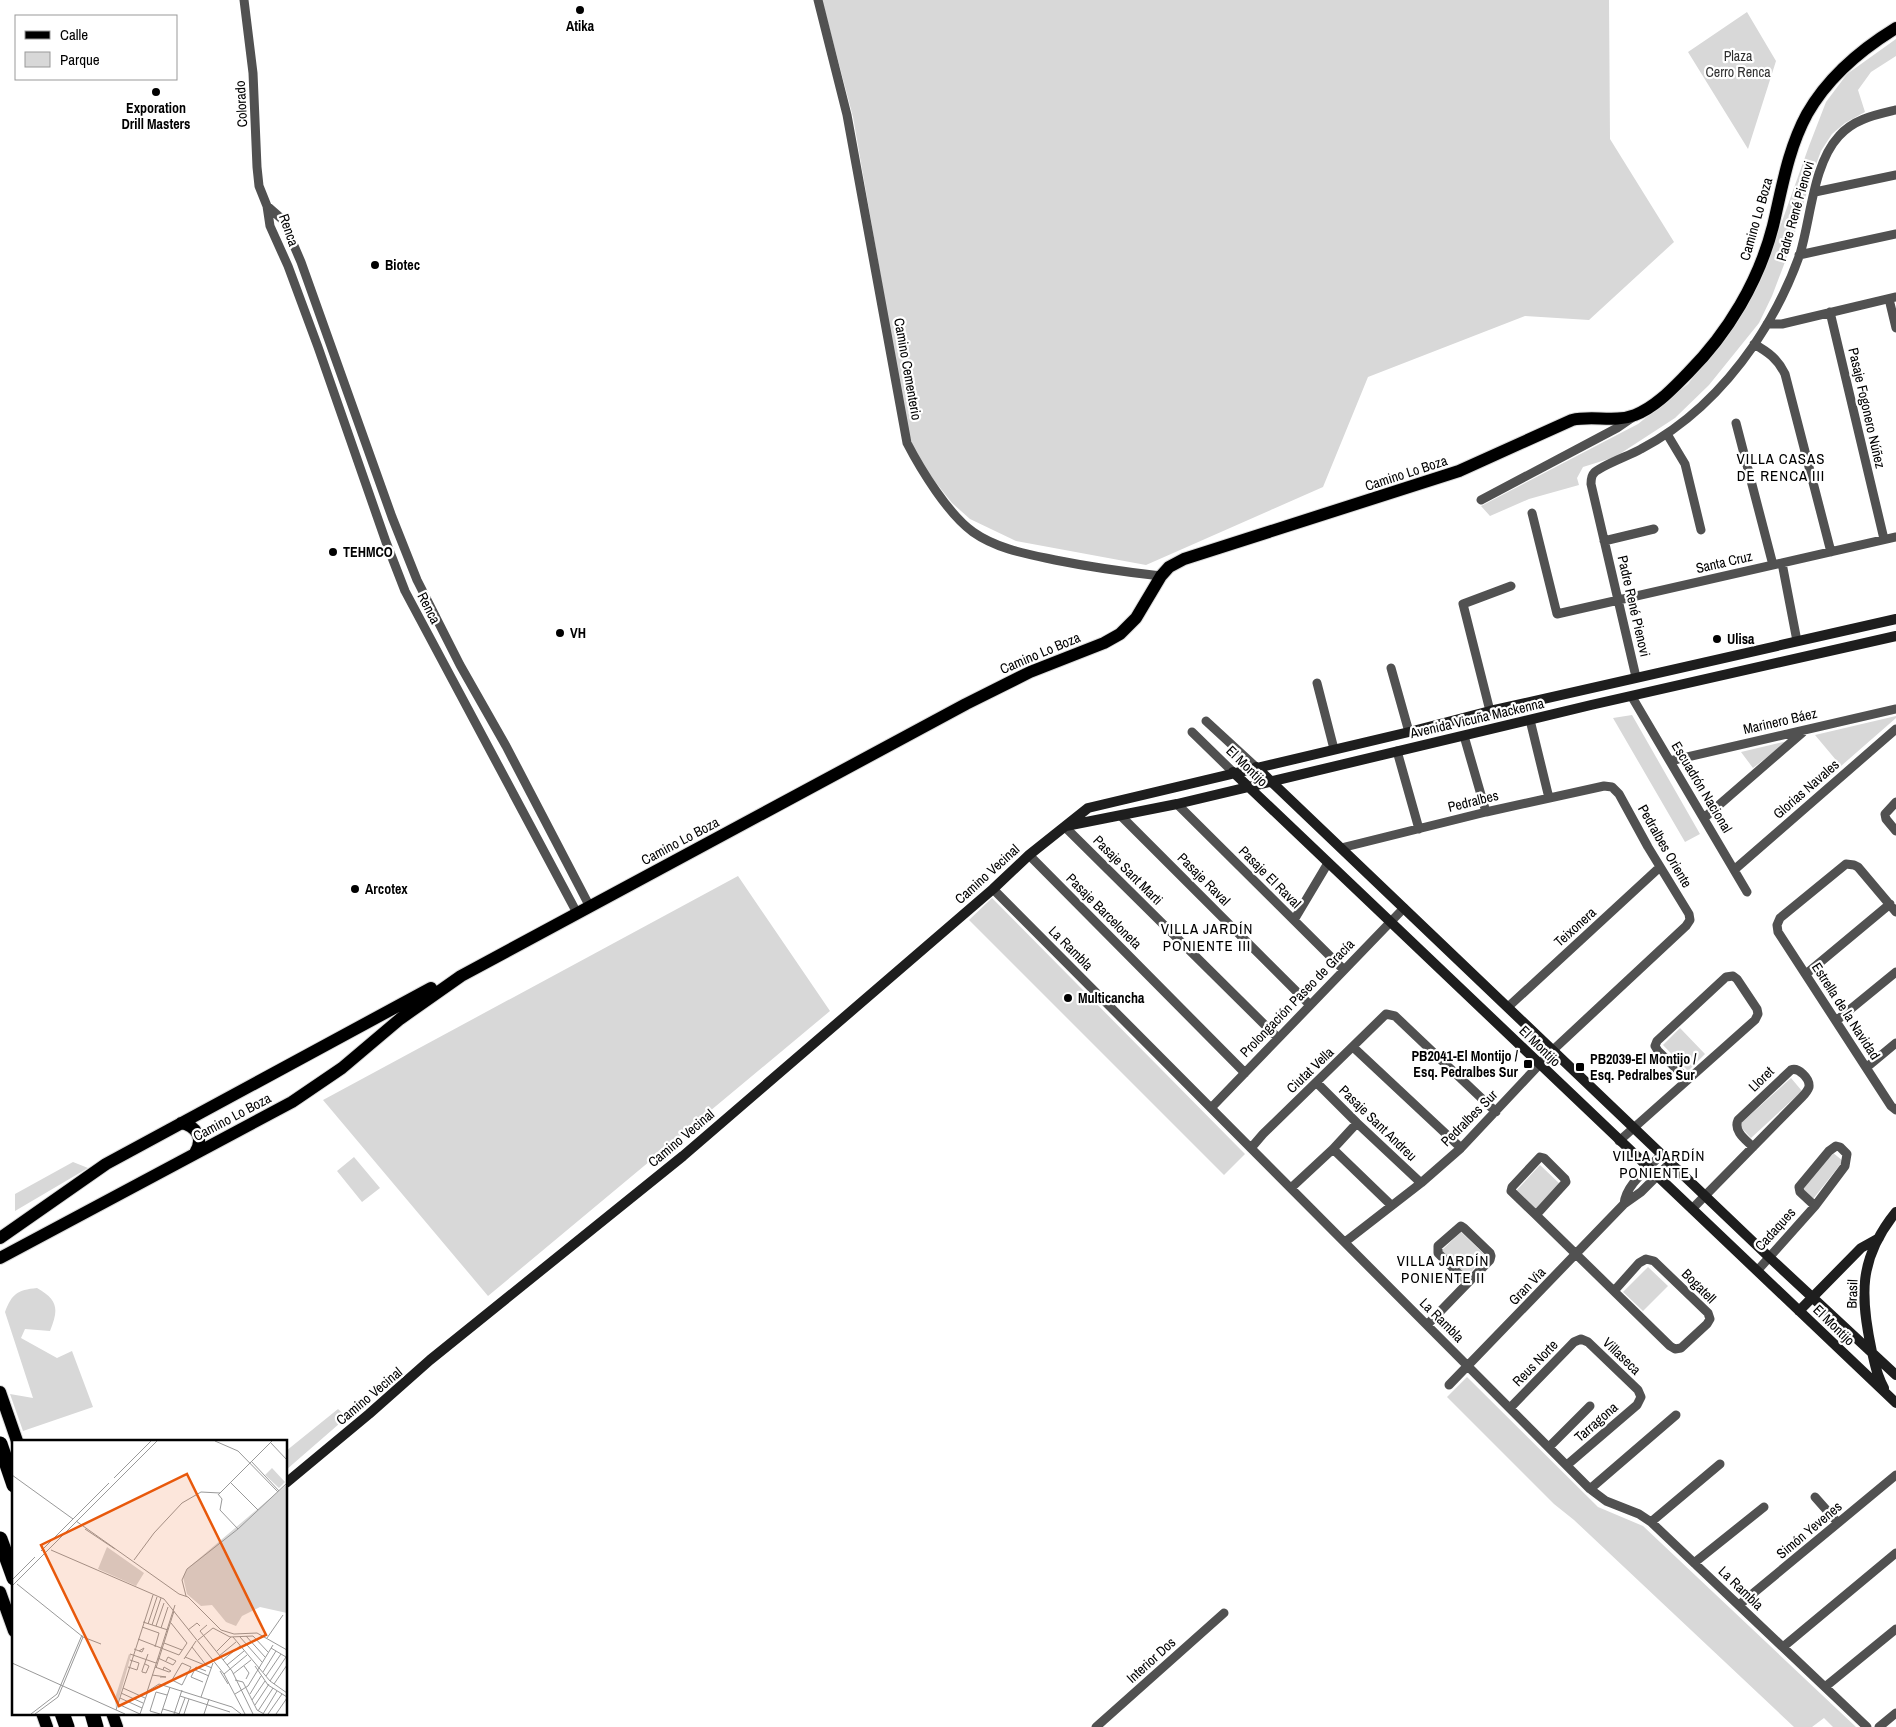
<svg xmlns="http://www.w3.org/2000/svg" width="1896" height="1727" font-family="'Archivo Narrow',sans-serif">
<style>
.green{fill:#d8d8d8}
.lines{fill:none;stroke-linecap:round;stroke-linejoin:round}
.primary-casing{stroke:#dbdbdb;stroke-width:14}
.highway-casing{stroke:#dbdbdb;stroke-width:16}
.street{stroke:#515151;stroke-width:9}
.secondary{stroke:#1e1e1e;stroke-width:10}
.primary{stroke:#000;stroke-width:12}
.highway{stroke:#000;stroke-width:15}
.poi-dot{fill:#000;stroke:#fff;stroke-width:2}
.labels{text-anchor:middle;stroke-width:4.5;stroke-linejoin:round;paint-order:stroke}
.poi-label{font-size:14px;font-weight:bold;fill:#000;stroke:#fff;text-anchor:start}
.park-label{font-size:14px;fill:#2f2f2f;stroke:#fff}
.street-label{font-size:14px;fill:#000;stroke:#fff}
.neighbourhood-label{font-size:15px;letter-spacing:1px;fill:#000;stroke:#fff}
.inset-road{fill:none;stroke:#999;stroke-width:1}
.view{fill:#e8590c;fill-opacity:0.15;stroke:#e8590c;stroke-width:2.5}
.inset-edge{fill:none;stroke:#000;stroke-width:2.5}
</style>
<rect width="100%" height="100%" fill="#fff"/>
<path class="green" d="M822,0H1609L1610,139L1674,242L1589,320L1525,316L1368,377L1323,487L1146,565L1016,541L970,519L952,503L917,459L907,428L853,117Z
M1747,12L1776,61L1748,149L1688,52Z
M1896,39V56L1871,72L1858,90L1865,112L1845,123L1832,134L1821,151L1811,178L1790,249L1772,296L1759,323L1709,385L1675,418L1615,457L1583,467L1577,478L1579,485L1529,499L1490,516L1481,506L1638,424L1688,384L1731,330L1761,280L1809,146L1826,102L1847,74Z
M1632,715L1700,834L1685,842L1613,718Z
M1896,716V718L1841,766L1815,735Z
M1788,741L1753,768L1741,752Z
M738,876L830,1011L488,1296L323,1100Z
M992,898L1245,1154L1224,1175L969,920Z
M1680,1028L1705,1054L1688,1071L1663,1045Z
M1791,1078L1802,1091L1751,1138L1739,1125Z
M1832,1152L1843,1161L1813,1199L1802,1190Z
M354,1157L380,1188L362,1202L337,1171Z
M73,1162L88,1168L15,1211V1194Z
M1540,1165L1560,1184L1536,1210L1516,1191Z
M1461,1232L1486,1256L1467,1276L1441,1251Z
M1648,1267L1668,1286L1643,1311L1623,1292Z
M37,1288C58,1300 59,1309 50,1331L25,1329L21,1338L57,1358L72,1351L93,1407L23,1431L10,1394L33,1398L5,1312C12,1294 17,1290 37,1288Z
M1467,1377L1598,1507L1643,1526L1856,1727H1833L1824,1718L1812,1727H1794L1574,1520L1554,1504L1447,1397Z
M338,1409L347,1417L286,1470V1451Z"/>
<g class="lines">
<g class="primary-casing">
<path id="primary" d="M181,1123C197,1126 204,1139 195,1153
M0,1238L106,1164L431,988
M0,1258L292,1102L342,1068L400,1019L461,976L966,704L1030,672L1104,643L1120,634L1136,618L1161,576L1169,567L1184,559L1459,471L1572,420C1593,415 1614,423 1635,415C1656,407 1673,388 1688,373C1728,333 1759,281 1773,226C1782,188 1788,149 1807,114C1828,77 1860,50 1896,28
M0,1392L17,1441
M0,1592L14,1631
M42,1713L47,1727
M112,1713L117,1727"/>
</g>
<g class="highway-casing">
<path id="highway" d="M0,1444L14,1485
M0,1539L14,1578
M62,1713L67,1727
M92,1713L96,1727"/>
</g>
<path class="street" d="M244,0L253,73L257,167L259,186L267,206L270,226L288,266L318,347L386,542L405,591L577,913
M818,0L847,115L907,443C921,470 948,514 973,532C997,549 1027,554 1055,560C1090,567 1125,572 1161,576
M1815,192L1896,175
M267,206L283,220L301,262L392,517L417,580L460,665L506,746L590,907
M1799,255L1896,234
M1889,299L1896,328
M1830,312L1884,539
M1767,324H1782L1896,297
M1754,344C1768,352 1778,359 1785,374L1831,552
M1736,423L1773,565
M1667,434L1685,464L1701,530
M1481,500L1617,428L1633,417
M1532,513L1557,614L1896,537
M1604,541L1654,529
M1782,563L1797,641
M1391,668L1409,732
M1636,677L1591,484C1591,480 1591,476 1594,473C1600,466 1631,455 1641,449C1687,425 1725,387 1754,345C1773,317 1789,285 1800,254C1811,218 1813,164 1839,136C1854,119 1875,115 1896,110
M1317,683L1334,749
M1632,697L1747,892
M1490,711L1463,604L1511,586
M1530,720L1549,798
M1206,721L1256,767
M1192,732L1233,772
M1464,736L1486,812
M1397,751L1419,829
M1670,761L1896,709
M1896,802L1885,814L1886,819L1896,831
M1177,804L1344,970
M1121,816L1310,1005
M1704,818L1803,732
M1065,827L1278,1038
M1341,848L1486,812L1604,786L1612,787L1619,794L1648,847L1689,914L1690,920L1686,926L1553,1050L1461,1148L1421,1183L1345,1242
M1029,855L1245,1073
M1734,870L1896,729
M993,889L1590,1489L1606,1501L1639,1514L1651,1522L1867,1727
M1896,912L1858,867L1854,865L1846,864L1780,918L1777,925L1778,932L1891,1106L1896,1110
M1294,920L1328,863
M1806,974L1890,904
M1508,1007L1660,867
M1836,1021L1896,972
M1353,1047L1461,1148
M1867,1067L1896,1043
M1317,1083L1357,1123L1421,1183
M1211,1108L1404,908
M1619,1141L1755,1020L1758,1014L1757,1009L1737,979L1733,976L1726,977L1657,1041L1655,1046L1658,1051L1687,1079
M1251,1148L1263,1134L1386,1014L1395,1016L1496,1112
M1333,1149L1391,1205
M1540,1157L1544,1158L1565,1179L1566,1182L1536,1215L1511,1191L1512,1187Z
M1291,1188L1333,1149L1357,1123
M1624,1204C1626,1184 1648,1169 1661,1155
M1692,1209L1802,1097C1805,1094 1808,1090 1809,1087C1810,1078 1798,1067 1791,1070L1738,1120C1733,1131 1746,1140 1753,1147
M1536,1215L1670,1346L1675,1349L1681,1348L1707,1324L1710,1319L1708,1313L1654,1261L1646,1259L1639,1263L1614,1291
M1757,1271L1815,1206L1845,1166L1847,1154L1840,1147L1836,1146L1829,1151L1799,1187L1800,1192L1815,1206
M1427,1325L1490,1260L1491,1256L1490,1253L1464,1228L1461,1226L1438,1246V1253L1467,1282
M1449,1385L1624,1204L1641,1192L1670,1163
M1510,1408L1574,1342L1581,1339L1588,1342L1638,1390L1641,1397L1637,1405L1567,1465
M1549,1447L1590,1406
M1590,1489L1676,1415
M1815,1497L1838,1523
M1651,1522L1720,1464
M1694,1563L1764,1507
M1739,1605L1896,1475
M1783,1647L1896,1553
M1825,1687L1896,1629
M1096,1727L1224,1613
M1879,1727L1896,1713"/>
<path class="secondary" d="M1256,767L1769,1257L1896,1375
M1233,772L1896,1403
M1066,826L1177,804L1591,705L1896,636
M1799,1311L1861,1248L1879,1238
M1884,1388C1877,1376 1875,1365 1872,1352C1860,1296 1858,1259 1896,1212
M286,1483L369,1414L430,1360L683,1156L993,889L1029,855L1088,808L1409,732L1490,711L1896,619"/>
<use href="#primary" class="primary"/>
<use href="#highway" class="highway"/>
</g>
<g class="poi-dot">
<circle cx="580" cy="10" r="5"/>
<circle cx="156" cy="92" r="5"/>
<circle cx="375" cy="265" r="5"/>
<circle cx="333" cy="552" r="5"/>
<circle cx="560" cy="633" r="5"/>
<circle cx="1717" cy="639" r="5"/>
<circle cx="355" cy="889" r="5"/>
<circle cx="1068" cy="998" r="5"/>
<rect x="1523" y="1059" width="10" height="10" rx="2.5"/>
<rect x="1575" y="1062" width="10" height="10" rx="2.5"/>
</g>
<g class="labels">
<g class="poi-label">
<text x="580" y="31" text-anchor="middle">Atika</text>
<text x="156" y="113" text-anchor="middle">Exporation<tspan x="156" dy="16">Drill Masters</tspan></text>
<text x="385" y="270">Biotec</text>
<text x="343" y="557">TEHMCO</text>
<text x="570" y="638">VH</text>
<text x="1727" y="644">Ulisa</text>
<text x="365" y="894">Arcotex</text>
<text x="1078" y="1003">Multicancha</text>
<text x="1518" y="1061" text-anchor="end">PB2041-El Montijo /<tspan x="1518" dy="16">Esq. Pedralbes Sur</tspan></text>
<text x="1590" y="1064">PB2039-El Montijo /<tspan x="1590" dy="16">Esq. Pedralbes Sur</tspan></text>
</g>
<g class="park-label">
<text x="1738" y="61">Plaza<tspan x="1738" dy="16">Cerro Renca</tspan></text>
</g>
<g class="street-label">
<text transform="translate(241 104) rotate(-93)" y="5">Colorado</text>
<text transform="translate(1795 211) rotate(-74)" y="5">Padre René Pienovi</text>
<text transform="translate(1756 219) rotate(-74)" y="5">Camino Lo Boza</text>
<text transform="translate(289 230) rotate(71)" y="5">Renca</text>
<text transform="translate(908 369) rotate(80)" y="5">Camino Cementerio</text>
<text transform="translate(1867 408) rotate(77)" y="5">Pasaje Fogonero Núñez</text>
<text transform="translate(1406 473) rotate(-18)" y="5">Camino Lo Boza</text>
<text transform="translate(1724 562) rotate(-13)" y="5">Santa Cruz</text>
<text transform="translate(1634 606) rotate(77)" y="5">Padre René Pienovi</text>
<text transform="translate(429 608) rotate(63)" y="5">Renca</text>
<text transform="translate(1040 653) rotate(-23)" y="5">Camino Lo Boza</text>
<text transform="translate(1477 718) rotate(-13)" y="5">Avenida Vicuña Mackenna</text>
<text transform="translate(1780 721) rotate(-13)" y="5">Marinero Báez</text>
<text transform="translate(1247 766) rotate(44)" y="5">El Montijo</text>
<text transform="translate(1702 787) rotate(59)" y="5">Escuadrón Nacional</text>
<text transform="translate(1806 789) rotate(-41)" y="5">Glorias Navales</text>
<text transform="translate(1473 801) rotate(-14)" y="5">Pedralbes</text>
<text transform="translate(680 841) rotate(-28)" y="5">Camino Lo Boza</text>
<text transform="translate(1665 846) rotate(60)" y="5">Pedralbes Oriente</text>
<text transform="translate(1128 870) rotate(45)" y="5">Pasaje Sant Marti</text>
<text transform="translate(987 874) rotate(-42)" y="5">Camino Vecinal</text>
<text transform="translate(1270 877) rotate(45)" y="5">Pasaje El Raval</text>
<text transform="translate(1204 879) rotate(45)" y="5">Pasaje Raval</text>
<text transform="translate(1104 911) rotate(45)" y="5">Pasaje Barceloneta</text>
<text transform="translate(1575 927) rotate(-42)" y="5">Teixonera</text>
<text transform="translate(1071 948) rotate(45)" y="5">La Rambla</text>
<text transform="translate(1297 998) rotate(-46)" y="5">Prolongación Paseo de Gracía</text>
<text transform="translate(1846 1011) rotate(57)" y="5">Estrella de la Navidad</text>
<text transform="translate(1540 1046) rotate(44)" y="5">El Montijo</text>
<text transform="translate(1310 1070) rotate(-44)" y="5">Ciutat Vella</text>
<text transform="translate(1761 1079) rotate(-44)" y="5">Lloret</text>
<text transform="translate(232 1117) rotate(-28)" y="5">Camino Lo Boza</text>
<text transform="translate(1469 1118) rotate(-45)" y="5">Pedralbes Sur</text>
<text transform="translate(1378 1123) rotate(44)" y="5">Pasaje Sant Andreu</text>
<text transform="translate(681 1138) rotate(-40)" y="5">Camino Vecinal</text>
<text transform="translate(1775 1229) rotate(-48)" y="5">Cadaques</text>
<text transform="translate(1527 1286) rotate(-46)" y="5">Gran Via</text>
<text transform="translate(1699 1286) rotate(45)" y="5">Bogatell</text>
<text transform="translate(1852 1294) rotate(-88)" y="5">Brasil</text>
<text transform="translate(1442 1320) rotate(45)" y="5">La Rambla</text>
<text transform="translate(1834 1325) rotate(44)" y="5">El Montijo</text>
<text transform="translate(1622 1356) rotate(44)" y="5">Villaseca</text>
<text transform="translate(1535 1363) rotate(-46)" y="5">Reus Norte</text>
<text transform="translate(369 1396) rotate(-40)" y="5">Camino Vecinal</text>
<text transform="translate(1596 1422) rotate(-41)" y="5">Tarragona</text>
<text transform="translate(1809 1530) rotate(-40)" y="5">Simón Yevenes</text>
<text transform="translate(1741 1588) rotate(44)" y="5">La Rambla</text>
<text transform="translate(1151 1660) rotate(-42)" y="5">Interior Dos</text>
</g>
<g class="neighbourhood-label">
<text x="1781" y="464">VILLA CASAS<tspan x="1781" dy="17">DE RENCA III</tspan></text>
<text x="1207" y="934">VILLA JARDÍN<tspan x="1207" dy="17">PONIENTE III</tspan></text>
<text x="1659" y="1161">VILLA JARDÍN<tspan x="1659" dy="17">PONIENTE I</tspan></text>
<text x="1443" y="1266">VILLA JARDÍN<tspan x="1443" dy="17">PONIENTE II</tspan></text>
</g>
</g>
<g transform="translate(12 1440)">
<rect width="275" height="275" fill="#fff"/>
<path d="M260,28L273,42L267,48L253,35ZM275,44V173L248,167L230,176L224,186L214,182L200,165L189,166L175,154L171,137L176,128ZM95,107L132,133L124,146L86,129ZM117,214L119,215L104,269L103,258Z" fill="#d8d8d8"/>
<path class="inset-road" d="M203,1L226,11L266,52M259,3L275,20M239,21L267,51M0,35L61,79M102,38L139,1M218,42L246,70M206,54L210,59L208,70L226,89M207,54L260,1M64,81L167,154L176,157L209,190L222,194L245,193L275,210M73,89L103,109M39,110L152,159L212,234L233,274M29,111L97,43M122,120L142,93L170,63L189,52L208,53M0,140L23,117M5,144L71,197L89,204M0,146L145,1M174,156L170,140L175,129L226,89L275,43M131,182L156,190M136,184L145,157M140,185L149,158M195,185L188,191L220,231L241,274M144,186L152,163M130,187L147,193L143,207M149,188L156,167M176,190L185,183L188,186M234,196L253,217M221,197L258,241L275,253M228,197L250,222M255,198L271,175M126,199L167,215L175,203L159,183M186,200L201,188L218,197L241,196L256,212M152,203L170,210M180,207L194,225M259,208L274,217M122,209L130,212L132,208L127,211M205,211L219,197M118,214L144,223M207,216L224,202M173,217L200,228M146,218L161,225L164,221L156,217L154,221M172,219L184,201M211,220L228,206M0,223L113,274M170,223L179,227L170,245L160,240ZM133,224L137,226L134,233L130,232V231L136,214M215,225L232,211M232,226L237,233L234,239M243,226L256,245L275,257M116,227L125,230L127,223L118,220M143,227L157,232L159,231L152,227L151,230M144,228L162,171M183,230L197,236M208,231L216,244M251,232L264,211M212,234L235,215M221,234L239,220M140,235L154,237H148M254,236L269,214M223,240L231,242L245,270L252,274M258,241L274,217M191,242L179,237L184,227L194,231M262,244L275,225M111,248L133,258M135,252L163,165M109,253L131,263M223,254L236,246L261,205M238,254L249,236M168,256L218,272M189,257L201,223M108,258L130,268M240,260L253,241M106,264L128,274M243,265L257,244M151,269L168,274M104,270L141,155M246,271L261,248M19,274L45,254L70,195M23,274L46,257L71,197M128,274L136,251L147,244L220,267L229,274M148,274L138,271L144,252L155,255M149,274L158,247M162,274L170,250M167,274L173,258M172,274L177,259M192,274L197,259M251,274L265,251M256,274L270,254M264,274L275,258"/>
<path class="view" d="M175,34L254,195L107,266L29,105Z"/>
<rect width="275" height="275" class="inset-edge"/>
</g>
<rect x="15" y="15" width="162" height="65" fill="#ffffff" stroke="#999999"/>
<rect x="25" y="31" width="25" height="8" fill="#000000" stroke="#999999"/>
<text x="60" y="40" font-size="15" fill="#000000">Calle</text>
<rect x="25" y="52" width="25" height="15" fill="#d8d8d8" stroke="#999999"/>
<text x="60" y="65" font-size="15" fill="#000000">Parque</text>
</svg>
